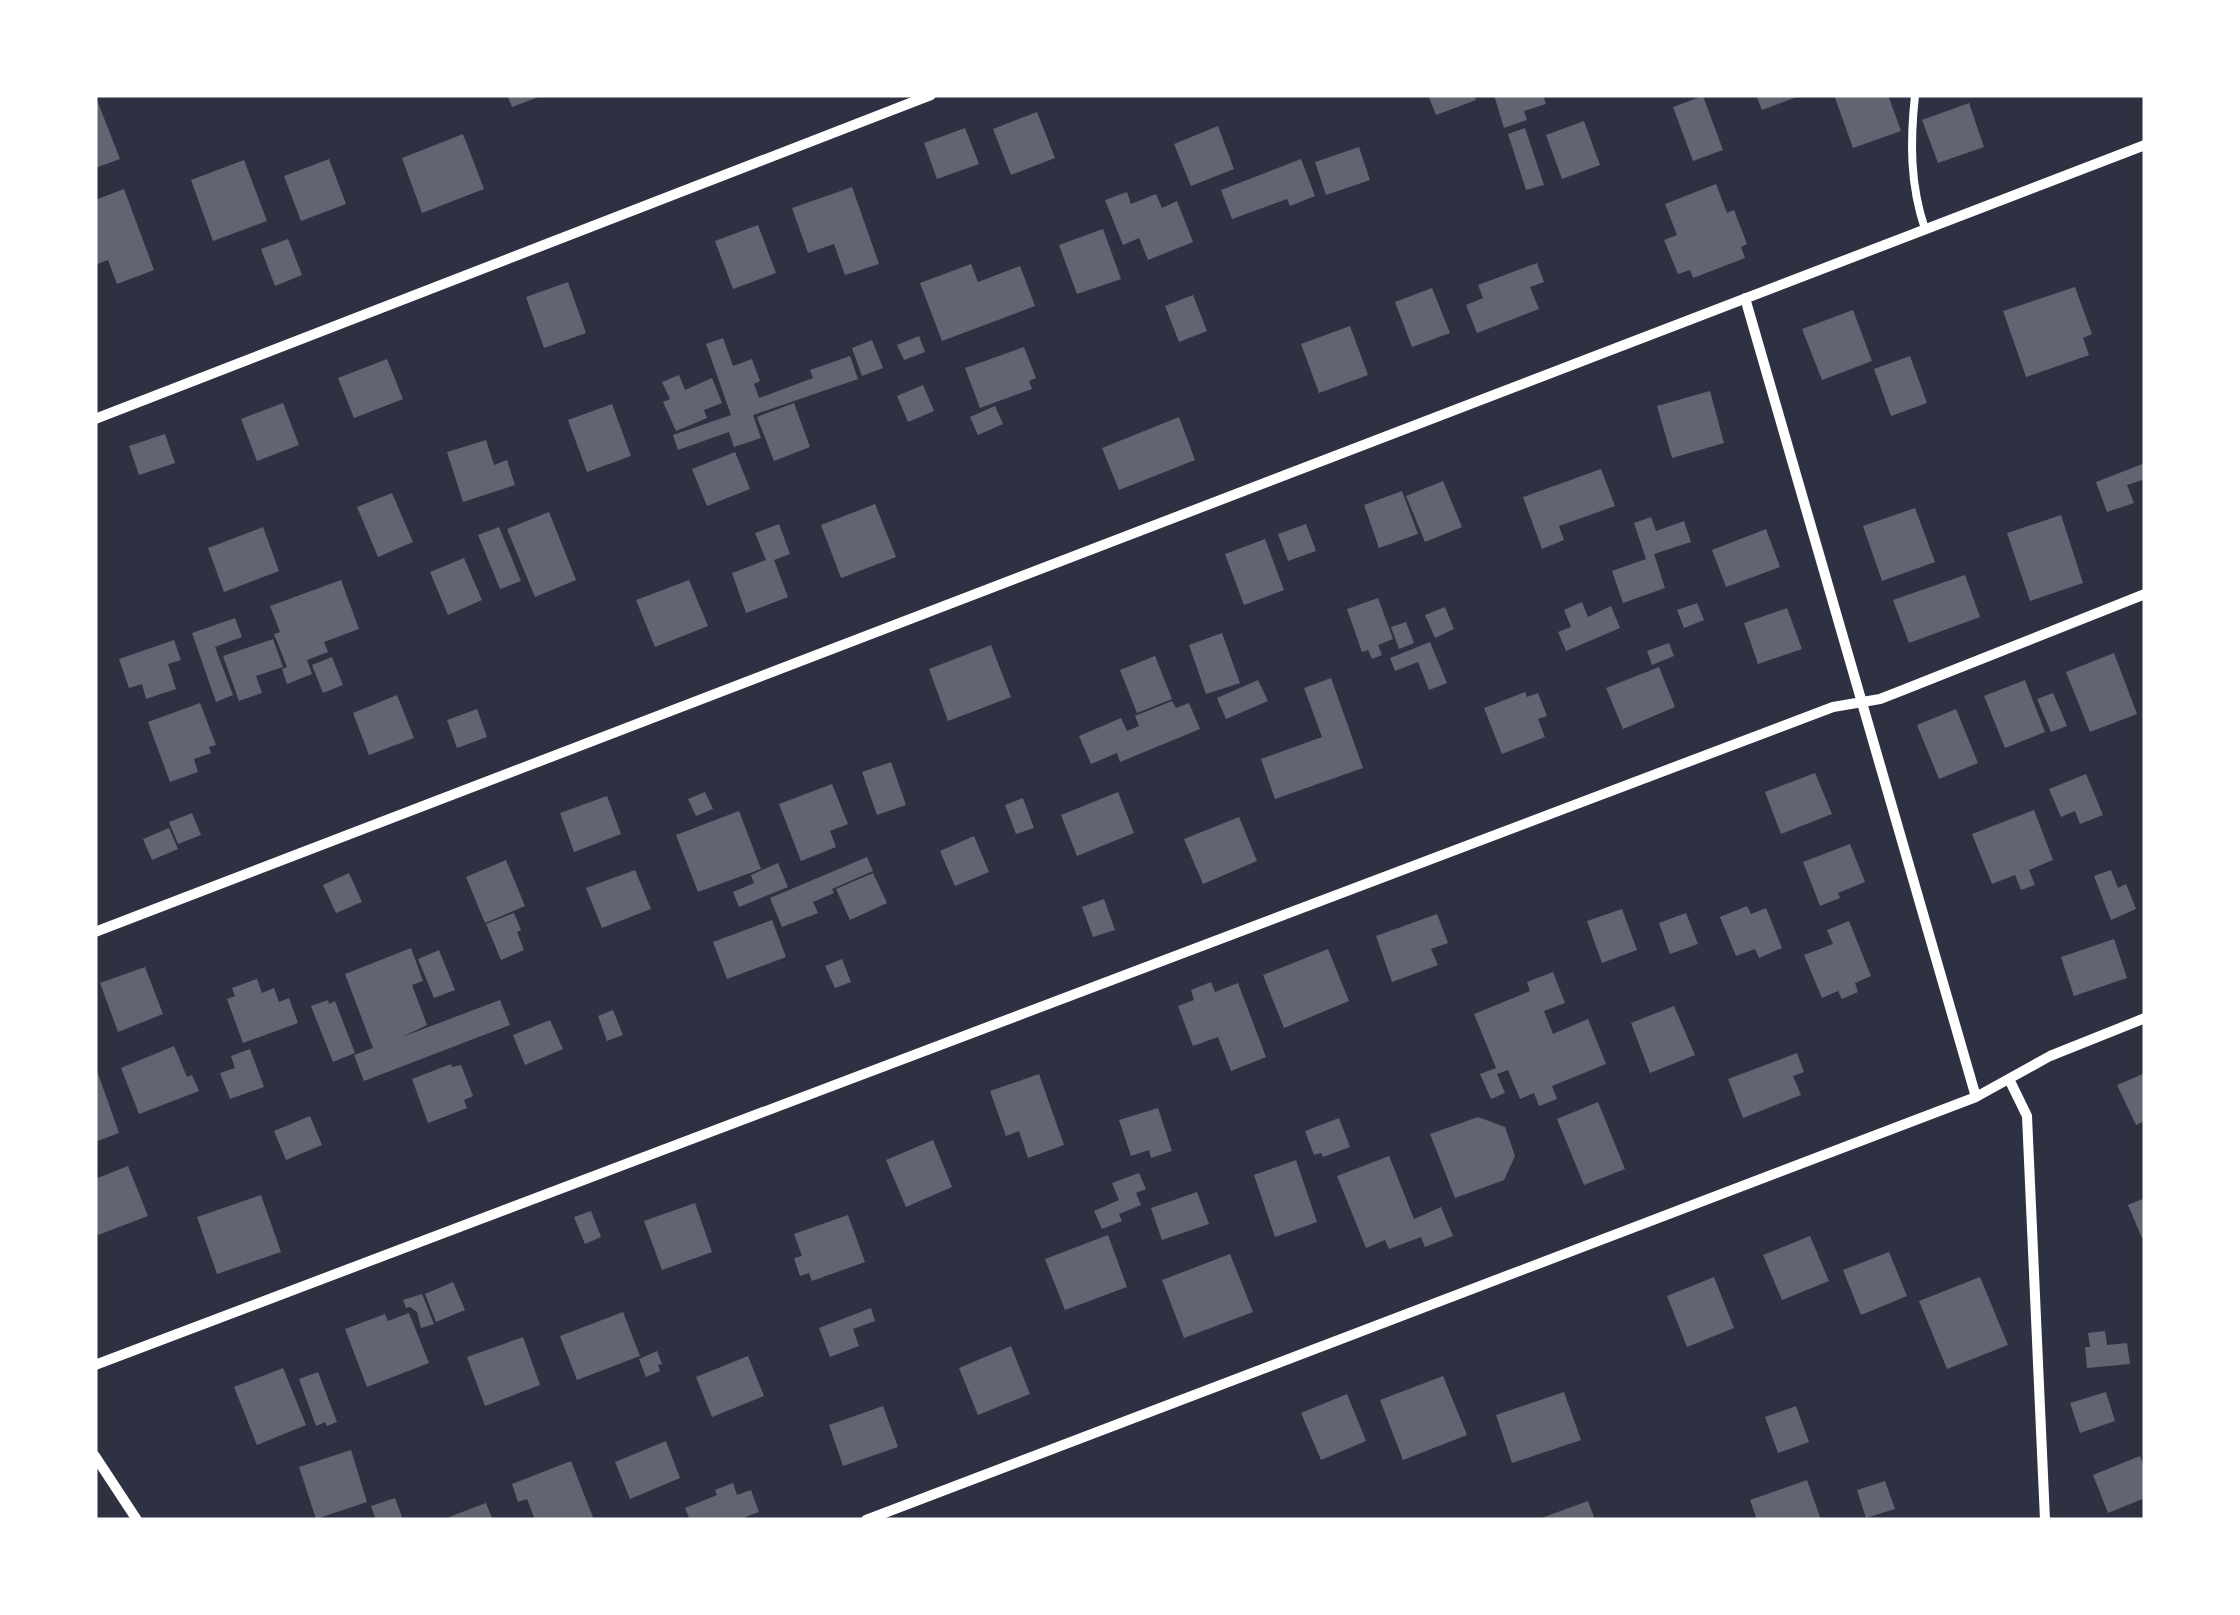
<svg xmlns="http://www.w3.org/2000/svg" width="2240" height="1615" font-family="'DM Sans',sans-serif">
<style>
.building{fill:#626471}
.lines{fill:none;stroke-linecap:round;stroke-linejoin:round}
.service{stroke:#fff;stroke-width:8}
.minor{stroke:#fff;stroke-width:10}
</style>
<rect width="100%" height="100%" fill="#2d3142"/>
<path class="building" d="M95,95L120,159L95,168Z
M507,95H544L512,107Z
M1428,95H1474L1476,100L1436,115Z
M1494,95H1543L1546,104L1524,111L1527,120L1504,128Z
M1756,95H1802L1762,110Z
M1834,95H1888L1901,131L1853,148Z
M1703,96L1723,150L1693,161L1673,107Z
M1969,103L1984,147L1938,163L1922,120Z
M1037,112L1055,158L1011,175L993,129Z
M1584,121L1600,165L1562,179L1546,135Z
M1218,126L1234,169L1191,186L1174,144Z
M965,128L979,164L937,179L924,143Z
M1525,128L1544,185L1526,190L1508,134Z
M463,134L484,189L422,213L402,158Z
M1359,147L1370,180L1326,195L1315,162Z
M329,159L346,204L301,221L284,176Z
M1301,159L1315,196L1290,206L1287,199L1232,219L1221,190Z
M244,160L267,221L213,241L191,180Z
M1716,184L1727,213L1734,210L1747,244L1741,247L1745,258L1693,278L1690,270L1678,274L1664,240L1677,235L1665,204Z
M852,187L879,264L845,275L834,244L808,253L792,208Z
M124,189L154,270L117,284L108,260L95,265V200Z
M1127,192L1131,204L1156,194L1162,208L1177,201L1193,242L1148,260L1139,238L1123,245L1105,200Z
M758,225L776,273L733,289L715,241Z
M1103,229L1121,279L1077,294L1059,245Z
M288,239L302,275L275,286L261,249Z
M1537,263L1544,282L1530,287L1539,309L1477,333L1466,305L1483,298L1478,285Z
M971,264L978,282L1020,266L1035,306L942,341L920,283Z
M568,282L586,333L544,348L526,297Z
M2075,287L2092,334L2083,338L2089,355L2026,377L2003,311Z
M1432,288L1450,333L1412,347L1395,302Z
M1193,295L1207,331L1179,342L1165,306Z
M1853,310L1872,361L1822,380L1802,329Z
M1350,326L1368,375L1319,393L1301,344Z
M919,336L925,352L904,360L897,345Z
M723,338L733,366L752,359L760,381L754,384L759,398L813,378L810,370L850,356L858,379L753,415L761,438L734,447L729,432L678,450L673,435L731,415L706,344Z
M872,340L883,368L862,376L852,348Z
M1024,347L1036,378L1029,381L1032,389L980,408L965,368Z
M1910,356L1927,403L1891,416L1874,369Z
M387,359L403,399L354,418L338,378Z
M679,375L685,390L712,378L722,403L704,410L707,418L676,431L663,402L670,399L662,382Z
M923,385L934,411L908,422L897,396Z
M1710,391L1724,443L1672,458L1657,406Z
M283,403L299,445L257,461L241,419Z
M794,403L810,447L774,461L757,417Z
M612,404L631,456L587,472L568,420Z
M995,406L1003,424L978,435L970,417Z
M1179,417L1195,460L1119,490L1102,448Z
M165,434L175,463L139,475L129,446Z
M486,440L494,465L507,460L515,485L463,502L447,452Z
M735,452L750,489L707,506L692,469Z
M2145,463V479L2127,485L2134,503L2107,512L2096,482Z
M1601,469L1615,506L1559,526L1564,540L1542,549L1523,497Z
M1443,481L1462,527L1425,542L1406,496Z
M1402,491L1418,534L1379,548L1364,505Z
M392,493L413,542L378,557L357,507Z
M875,504L896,557L841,578L821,525Z
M1915,508L1935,562L1882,581L1863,526Z
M549,512L576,580L535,597L507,529Z
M2061,515L2083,583L2030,601L2007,533Z
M1651,517L1656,531L1684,521L1691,542L1654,554L1665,588L1623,603L1612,571L1646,559L1634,523Z
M779,524L790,554L774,560L788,597L746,613L732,573L766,560L755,533Z
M1306,524L1316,551L1288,561L1278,534Z
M263,527L279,571L224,592L208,548Z
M499,527L521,581L500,589L478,535Z
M1766,529L1780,567L1726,587L1712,550Z
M1265,539L1284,590L1244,605L1225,554Z
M464,558L482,600L448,615L430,572Z
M1965,575L1980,617L1909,643L1893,600Z
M341,580L359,629L324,642L328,652L307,660L312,674L287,684L282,669L287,667L274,634L280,632L270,606Z
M689,580L708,626L655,647L636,600Z
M1378,598L1393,639L1378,645L1382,655L1372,659L1368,650L1362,652L1347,609Z
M1582,602L1588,617L1611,606L1620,628L1566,651L1558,632L1571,627L1564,610Z
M1697,603L1704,620L1684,628L1677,610Z
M1445,607L1454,629L1435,638L1425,615Z
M1787,608L1802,649L1758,664L1744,623Z
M235,618L242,637L215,647L233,695L216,702L192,633Z
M1406,622L1414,643L1399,649L1391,627Z
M1222,633L1240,683L1206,694L1189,645Z
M273,639L283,667L256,676L262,693L239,701L223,656Z
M174,640L181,660L168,664L176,689L146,699L142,684L129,688L119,659Z
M1430,642L1447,683L1429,690L1418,662L1395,671L1390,658Z
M1669,643L1674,656L1652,665L1647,651Z
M991,645L1011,697L948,721L929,669Z
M2114,653L2137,714L2090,732L2066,672Z
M1155,656L1172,699L1137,713L1120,670Z
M332,657L343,685L323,693L312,665Z
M1659,667L1675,707L1623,729L1606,688Z
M1331,678L1363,768L1275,799L1261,759L1322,737L1304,688Z
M1258,680L1268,701L1226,719L1217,698Z
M2025,680L2045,732L2005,748L1984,696Z
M1525,692L1527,697L1538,693L1547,716L1538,719L1545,737L1502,754L1484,708Z
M2053,693L2067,726L2051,732L2037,699Z
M397,695L414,738L369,755L353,713Z
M1172,701L1176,708L1189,703L1200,729L1120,762L1117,753L1091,764L1079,736L1121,718L1127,731L1139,726L1135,716Z
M200,703L216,745L209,747L211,753L194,759L198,772L170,782L148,722Z
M477,709L487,737L457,748L447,720Z
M1956,709L1978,763L1939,779L1917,725Z
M891,762L906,805L877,815L862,772Z
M1815,773L1832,814L1781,834L1765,792Z
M2086,774L2103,815L2080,824L2075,811L2061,817L2049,789Z
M832,784L848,824L830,831L836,847L801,861L779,804Z
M705,792L713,809L696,816L688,799Z
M1118,792L1134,833L1077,856L1061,815Z
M607,796L621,834L574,852L560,813Z
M1023,798L1034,828L1016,834L1005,805Z
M2034,810L2053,860L2029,870L2035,885L2021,890L2015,875L1992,884L1972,834Z
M739,811L761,869L698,892L676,835Z
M192,813L201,835L178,844L169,822Z
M1239,817L1257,861L1203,884L1184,839Z
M169,828L178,849L152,860L143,839Z
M974,836L989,872L955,886L940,851Z
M1850,844L1865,882L1838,893L1840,898L1820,906L1803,862Z
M867,857L873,871L832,889L834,893L813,902L818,913L782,927L770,898Z
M506,860L525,906L485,923L466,877Z
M778,863L788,887L739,907L733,892L754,883L751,875Z
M635,870L651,909L602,928L586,888Z
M2111,870L2118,888L2126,884L2136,909L2111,920L2094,876Z
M349,873L362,902L336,913L323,885Z
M873,873L887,903L850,920L836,889Z
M1104,899L1115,930L1093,937L1082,907Z
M1747,906L1751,914L1766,908L1782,948L1759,958L1755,949L1736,956L1720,917Z
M1622,909L1637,950L1602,963L1587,921Z
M514,913L521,930L517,932L524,950L501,960L486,924Z
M1686,913L1698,944L1670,954L1659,923Z
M1437,914L1448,943L1431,949L1438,965L1392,982L1376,936Z
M772,920L786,957L727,979L713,942Z
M1849,921L1871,976L1855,983L1858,992L1842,999L1838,991L1822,998L1804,955L1833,944L1827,930Z
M2114,939L2127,978L2074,996L2061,957Z
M411,948L423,981L412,985L427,1025L402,1037L500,1000L510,1025L364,1081L354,1055L373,1048L345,974Z
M1328,949L1349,1001L1284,1028L1263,975Z
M439,950L455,990L434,998L418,959Z
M842,959L851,982L835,988L825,966Z
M145,967L163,1014L118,1032L100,983Z
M1553,972L1565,1003L1544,1011L1553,1034L1588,1019L1606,1064L1552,1086L1557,1099L1539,1106L1534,1093L1520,1099L1508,1070L1497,1074L1505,1093L1491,1099L1480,1074L1496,1068L1474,1014L1530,991L1527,982Z
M257,979L262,993L274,988L279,1002L289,998L298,1023L243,1043L227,999L235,996L232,988Z
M1211,982L1215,992L1238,983L1266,1057L1231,1071L1218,1037L1193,1046L1178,1006L1194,1000L1191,990Z
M328,1000L329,1004L335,1001L355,1053L333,1062L311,1006Z
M1674,1006L1695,1055L1650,1073L1631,1023Z
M613,1010L623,1035L607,1041L598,1016Z
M550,1020L563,1049L525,1065L513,1035Z
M174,1046L187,1077L192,1075L199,1091L139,1114L121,1068Z
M250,1049L264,1087L230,1099L220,1073L235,1068L231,1056Z
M1797,1053L1804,1072L1793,1076L1801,1095L1743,1118L1728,1079Z
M451,1064L452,1067L461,1065L473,1096L464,1100L467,1108L428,1123L412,1079Z
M95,1065L119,1133L95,1142Z
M2145,1073V1121L2136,1125L2117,1085Z
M1039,1074L1064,1145L1028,1158L1019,1131L1006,1136L990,1091Z
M1598,1102L1625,1169L1584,1185L1557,1119Z
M1158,1108L1172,1151L1151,1158L1149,1150L1131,1156L1119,1120Z
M310,1116L322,1145L286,1160L274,1131Z
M1478,1117L1505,1127L1515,1156L1504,1180L1455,1198L1430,1134Z
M1339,1118L1350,1147L1323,1157L1321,1153L1314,1155L1305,1131Z
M933,1140L952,1187L906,1207L886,1160Z
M1389,1156L1414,1219L1441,1207L1453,1236L1425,1247L1421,1237L1389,1249L1385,1240L1366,1248L1337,1176Z
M1296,1160L1317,1222L1275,1237L1254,1175Z
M128,1166L148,1216L98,1235L95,1228V1179Z
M1139,1173L1146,1189L1136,1193L1141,1205L1119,1214L1122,1221L1102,1229L1094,1211L1119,1200L1112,1183Z
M1197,1192L1209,1224L1162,1240L1151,1208Z
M261,1195L281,1252L217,1274L197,1217Z
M2145,1198V1237L2142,1238L2128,1205Z
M695,1203L712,1252L662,1270L644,1221Z
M591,1211L601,1237L585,1244L574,1217Z
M848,1215L865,1262L812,1281L809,1273L800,1276L794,1258L802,1256L794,1234Z
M1108,1235L1127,1287L1065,1310L1045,1259Z
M1810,1236L1829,1281L1782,1300L1763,1255Z
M1889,1252L1907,1296L1861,1315L1843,1270Z
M1230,1254L1253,1312L1184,1338L1162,1280Z
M1714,1277L1734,1328L1687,1347L1667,1296Z
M1980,1277L2008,1345L1947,1369L1919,1301Z
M453,1282L465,1310L436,1322L425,1294Z
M422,1294L434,1324L421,1328L417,1312L410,1307L406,1308L403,1300Z
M871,1308L875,1321L853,1329L859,1346L830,1357L819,1328Z
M623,1312L640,1356L577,1380L560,1336Z
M409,1313L429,1363L367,1387L345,1329L385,1314L388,1321Z
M2105,1331L2107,1345L2127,1343L2130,1364L2087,1368L2085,1347H2090L2088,1333Z
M523,1337L540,1385L485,1406L467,1357Z
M1011,1346L1030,1394L978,1415L959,1368Z
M657,1351L662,1364L658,1365L660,1371L646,1377L639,1359Z
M748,1356L764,1396L712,1417L696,1377Z
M283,1368L306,1425L257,1445L234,1387Z
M318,1372L337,1422L327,1426L325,1422L316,1426L299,1379Z
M1443,1376L1467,1435L1403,1460L1380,1400Z
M1564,1392L1581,1440L1512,1463L1496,1415Z
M2106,1392L2115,1421L2080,1433L2070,1403Z
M1347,1394L1366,1441L1321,1460L1301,1413Z
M883,1406L898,1447L843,1466L829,1425Z
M1796,1406L1809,1442L1778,1453L1765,1417Z
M666,1441L680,1478L630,1499L615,1462Z
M351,1450L367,1502L316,1519L299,1467Z
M2140,1456L2145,1470V1498L2108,1513L2093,1475Z
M571,1461L594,1520H535L527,1499L518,1502L512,1484Z
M1807,1480L1821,1520H1757L1750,1500Z
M1885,1481L1895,1509L1866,1518L1857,1490Z
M733,1483L737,1495L751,1490L759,1512L745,1517L746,1520H690L685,1508L717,1495L715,1490Z
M395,1498L403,1520H376L371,1506Z
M1588,1501L1595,1520H1536Z
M486,1503L493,1520H441Z"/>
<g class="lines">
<path class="service" d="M1915,95C1910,142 1910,185 1925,229"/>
<path class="minor" d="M1745,298L1976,1097
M95,419L931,95
M95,932L2145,145
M2009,1079L2027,1116L2045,1520
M95,1365L1833,707L1880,699L1898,692L2145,594
M95,1456L137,1520
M866,1520L1976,1097L2050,1056L2145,1018"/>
</g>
<rect width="2240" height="1615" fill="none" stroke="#ffffff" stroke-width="195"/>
</svg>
